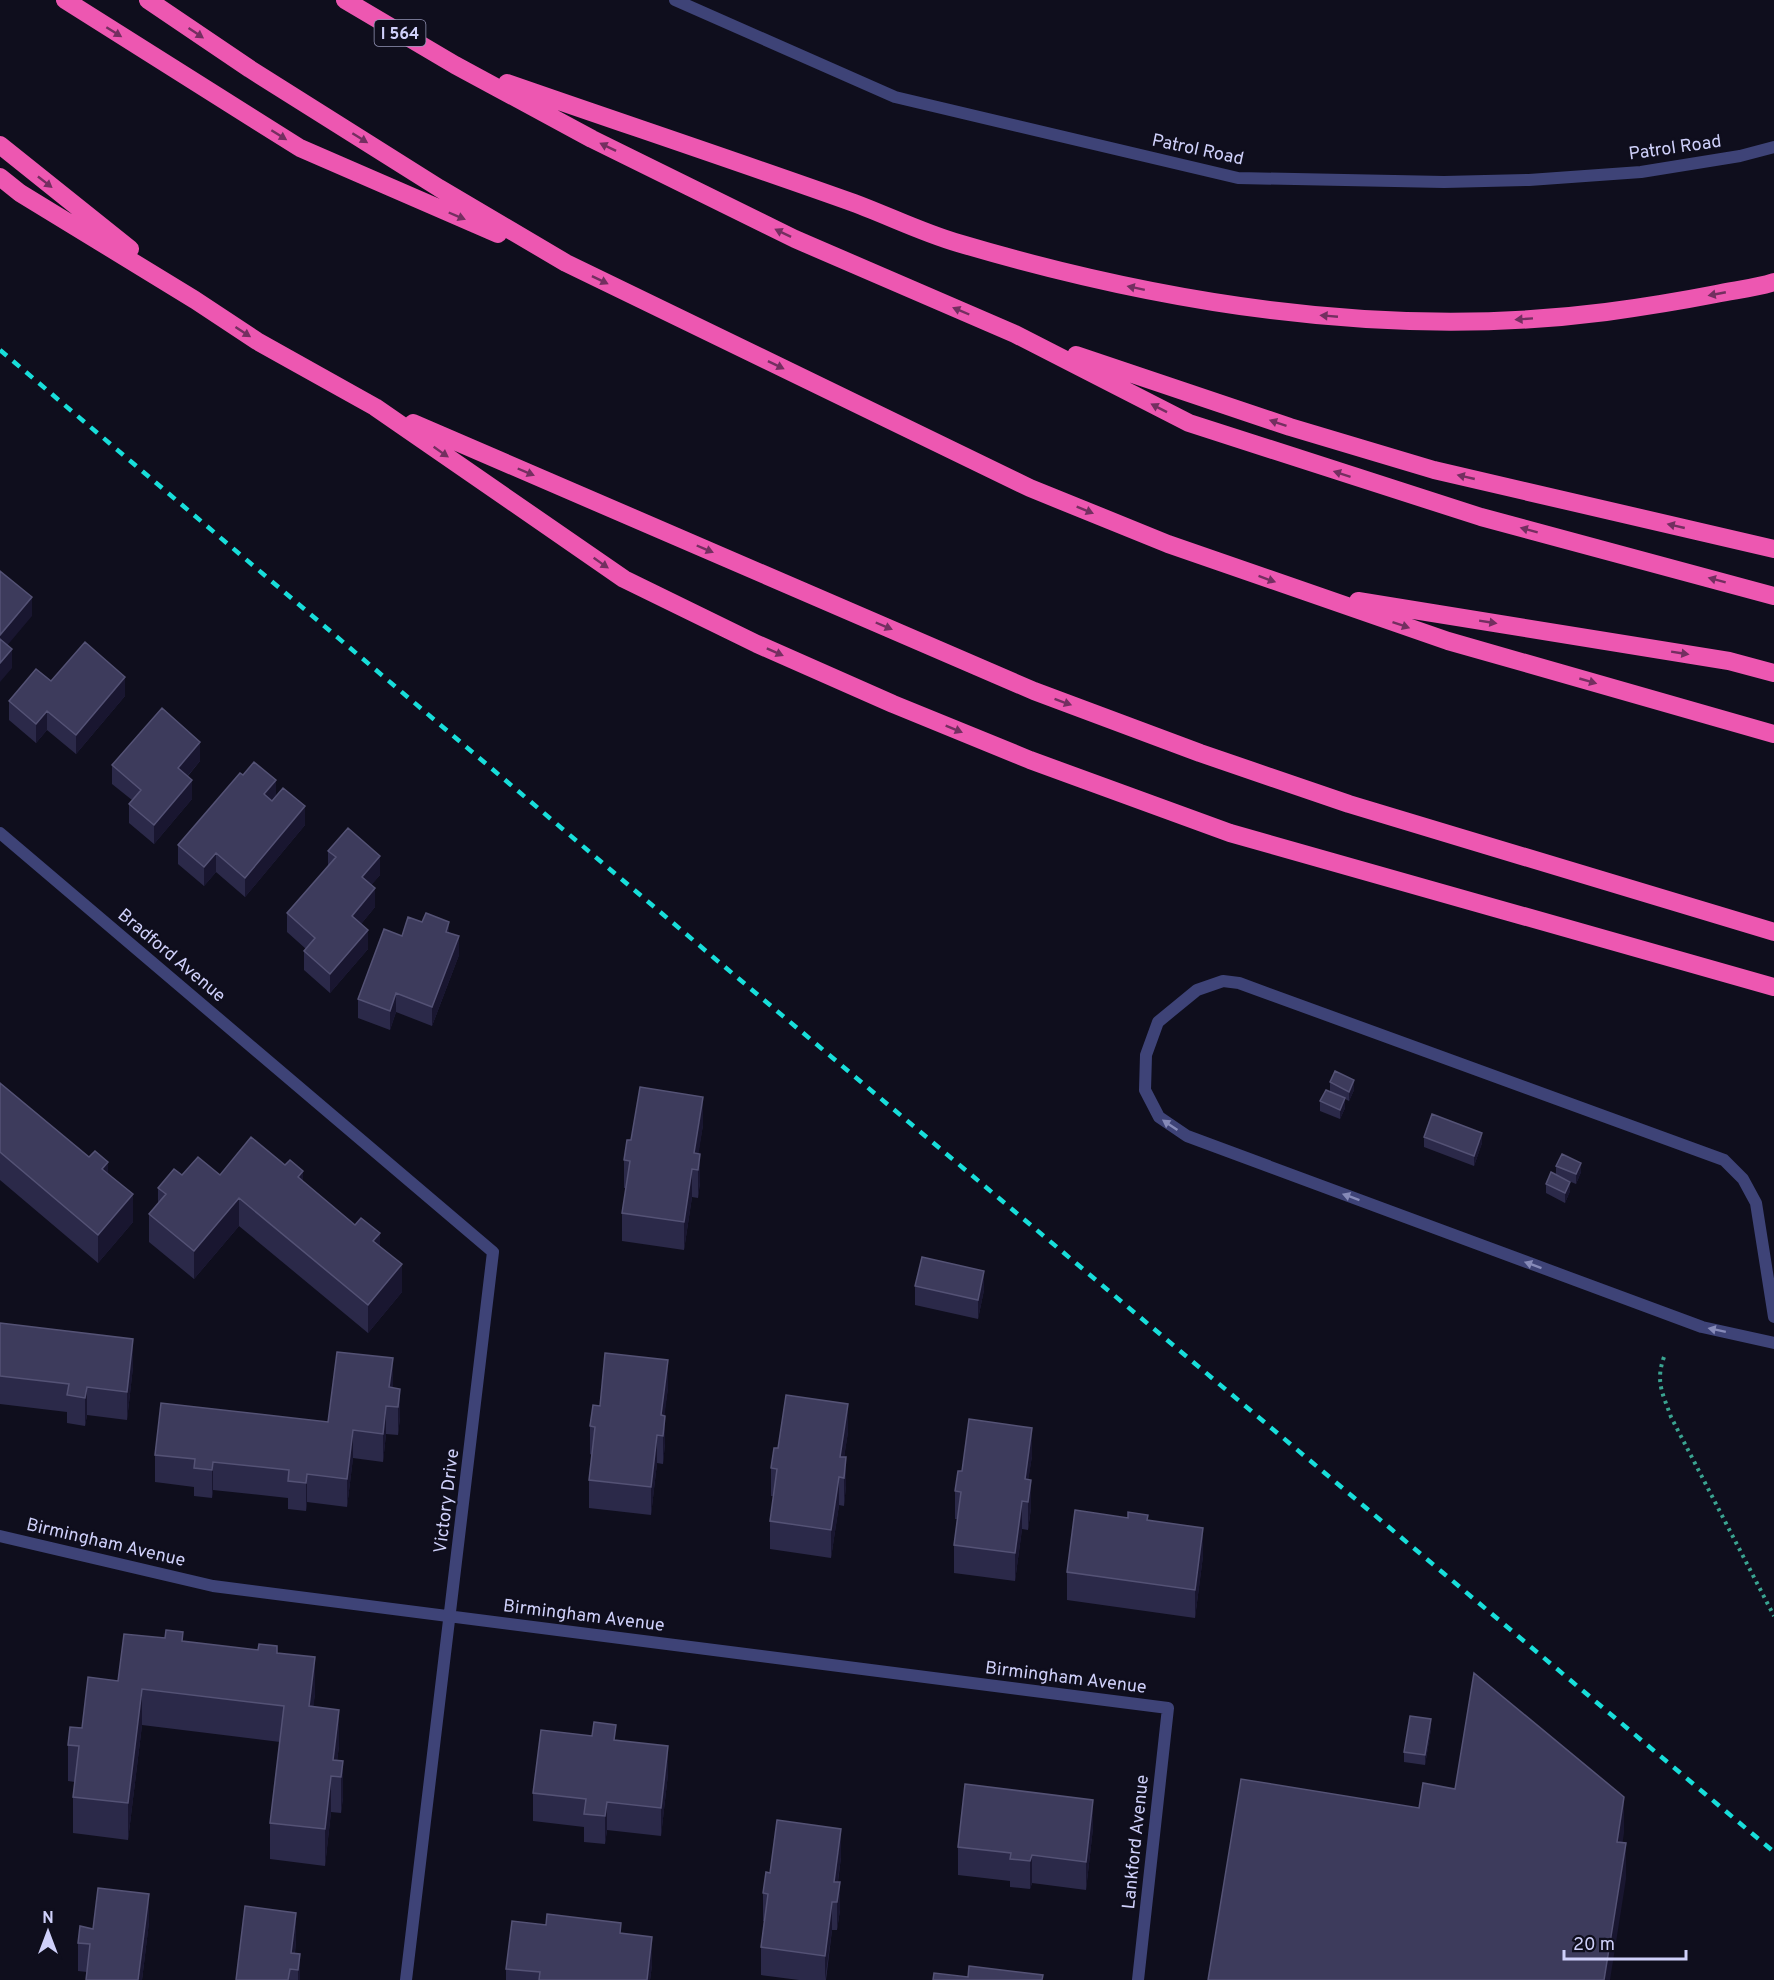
<svg xmlns="http://www.w3.org/2000/svg" width="1774" height="1980" font-family="Overpass,sans-serif">
<style>
.lines{fill:none;stroke-linecap:round;stroke-linejoin:round}
.path{stroke:#3aa491;stroke-width:4;stroke-dasharray:3 4.5;stroke-linecap:butt}
.lane{stroke:#3e4377;stroke-width:12}
.street{stroke:#3e4377;stroke-width:12}
.highway{stroke:#ed57b1;stroke-width:18}
.rail{stroke:#18deda;stroke-width:4.5;stroke-dasharray:9 8;stroke-linecap:butt}
.wall{fill:#2b2949}
.shaded-wall{fill:#191630}
.building{fill:#3d3b5c;stroke:#545275;stroke-width:1.5}
.oneway{fill:#732f60}
.oneway2{fill:#868ab8}
.labels{text-anchor:middle;stroke-width:4.5;stroke-linejoin:round;paint-order:stroke}
.shield{fill:#0f0e1d;stroke:#9596b8;stroke-width:1.5}
.shield-label{font-size:16px;font-weight:bold;fill:#cfd0fa}
.street-label{font-size:18px;fill:#cfd0fa;stroke:#0f0e1d}
</style>
<rect width="100%" height="100%" fill="#0f0e1d"/>
<g class="lines">
<path class="path" d="M1664,1357C1655,1382 1663,1394 1671,1417L1774,1616"/>
<path class="lane" d="M1774,1317L1756,1203L1743,1179L1724,1160L1239,983L1223,981L1197,990L1158,1022L1146,1055L1145,1090L1159,1117L1187,1136L1702,1327L1774,1343"/>
<path class="street" d="M675,0L895,97L1238,178L1444,182L1529,180L1641,172L1740,156L1774,147
M0,833L493,1252L406,1980
M0,1536L213,1586L1168,1708L1138,1980"/>
<path class="highway" d="M65,0L300,148L498,234
M148,0L250,69L439,188L566,263L1030,488L1168,544L1448,641L1774,734
M345,0L455,65L592,139L795,239L1015,334L1189,423L1481,517L1774,596
M507,83C622,123 739,162 854,203C889,216 923,233 958,243C1167,305 1389,340 1606,312C1643,307 1680,301 1716,294C1735,290 1756,288 1774,282
M0,145L130,249
M0,177L20,193L195,300L257,341L375,407L624,579L757,644L893,704L1030,760L1230,833L1774,987
M1076,355L1290,427L1434,470L1774,549
M413,423L1034,691L1200,753L1349,804L1774,932
M1358,601L1729,661L1774,673"/>
<path class="rail" d="M0,350L713,957L1774,1852"/>
</g>
<path class="wall" d="M51,681L125,696L76,754L47,730L36,743L9,720V701Z
M200,761L188,776L192,799L154,844L129,823V804L132,800L112,784V765Z
M243,775L276,796L305,825L245,897L216,872L204,886L178,864V845Z
M328,851L380,875L371,885L375,907L361,924L368,949L330,993L304,970V951L306,949L287,932V913L328,866Z
M449,933L459,955L432,1026L396,1012L390,1030L358,1018V999L402,936Z
M1330,1082L1354,1090L1349,1101L1345,1099V1108L1340,1119L1320,1111V1101L1330,1091Z
M0,1083L108,1174L133,1222L98,1263L0,1180Z
M703,1125L698,1154L700,1182L698,1198L692,1197L684,1250L622,1241V1213L626,1188H624V1160L631,1140Z
M1424,1137L1482,1143L1474,1166L1424,1147Z
M1556,1166L1581,1172L1576,1184L1564,1179L1570,1191L1565,1203L1546,1193V1184L1556,1175Z
M182,1175H220L303,1181L380,1246L402,1292L368,1333L239,1226L194,1279L149,1242V1214L158,1203V1188Z
M915,1286L984,1290L978,1319L915,1305Z
M0,1323L133,1367L127,1420L87,1415L85,1426L67,1423V1412L0,1404Z
M393,1388L400,1389V1417L398,1435L386,1434L383,1462L353,1458L347,1507L307,1502L306,1511L288,1509V1498L213,1490L212,1498L194,1496V1487L155,1482V1455L328,1422Z
M668,1388L664,1415L665,1443L663,1464L657,1463L651,1515L589,1508V1480L592,1455L590,1454V1426L600,1406Z
M848,1432L844,1457L846,1485L844,1506L839,1505L831,1558L770,1549V1521L774,1496H771V1468L778,1448Z
M1032,1456L1028,1480L1031,1508L1028,1530L1022,1529L1015,1581L954,1573V1545L957,1519H955V1491Z
M1128,1518L1148,1520L1203,1556L1195,1618L1067,1600V1572Z
M183,1641L277,1653L315,1694L313,1706L339,1746L337,1761H343V1797L341,1813L331,1812L325,1866L270,1859V1823L280,1742L142,1725L128,1840L73,1833V1797L75,1782L68,1781V1745L118,1681Z
M1431,1729L1425,1765L1404,1762V1752Z
M616,1740L668,1774L661,1836L607,1830L605,1844L584,1842V1827L533,1821V1793Z
M1093,1828L1086,1890L1032,1883L1030,1889L1010,1887V1881L958,1875V1847Z
M841,1857L838,1882L840,1910L837,1930H832L826,1980H799L761,1975V1947L764,1921H763V1893L770,1873Z
M149,1922L142,1980H86L87,1972L78,1971V1943L93,1929Z
M621,1933L652,1965L650,1980H506V1969Z
M296,1940L295,1953L300,1954V1980H236Z"/>
<path class="shaded-wall" d="M32,597V616L0,654V635Z
M12,649V668L0,682V663Z
M125,677V696L76,754V735Z
M47,711V730L36,743V724Z
M200,742V761L178,787V768Z
M192,780V799L154,844V825Z
M276,780V799L264,813V794Z
M305,806V825L245,897V878Z
M216,853V872L204,886V867Z
M380,856V875L362,896V877Z
M375,888V907L352,935V916Z
M449,922V941L446,932Z
M368,930V949L330,993V974Z
M459,936V955L432,1026V1007Z
M396,993V1012L390,1030V1011Z
M1354,1080V1090L1349,1101V1092Z
M703,1097V1125L696,1170L694,1153Z
M1345,1098V1108L1340,1119V1110Z
M1482,1133V1143L1474,1166V1156Z
M700,1154V1182L698,1198V1170Z
M108,1162V1190L102,1169Z
M1581,1163V1172L1576,1184V1174Z
M692,1169V1197L684,1250V1222Z
M303,1171V1199L298,1177Z
M1570,1182V1191L1565,1203V1193Z
M133,1194V1222L98,1263V1235Z
M239,1198V1226L194,1279V1251Z
M380,1233V1261L373,1241Z
M402,1264V1292L368,1333V1305Z
M984,1271V1290L978,1319V1300Z
M133,1339V1367L127,1420V1392Z
M393,1358V1386L390,1406L389,1387Z
M668,1360V1388L662,1436L661,1415Z
M87,1387V1415L85,1426V1398Z
M400,1389V1417L398,1435V1407Z
M848,1404V1432L841,1478L840,1457Z
M386,1406V1434L383,1462V1434Z
M665,1416V1443L663,1464V1436Z
M1032,1428V1456L1025,1501V1479Z
M353,1430V1458L347,1507V1479Z
M657,1435V1463L651,1515V1487Z
M846,1457V1485L844,1506V1478Z
M213,1462V1490L212,1498V1470Z
M307,1474V1502L306,1511V1483Z
M839,1477V1505L831,1558V1530Z
M1031,1480V1508L1028,1530V1502Z
M1022,1501V1529L1015,1581V1553Z
M1203,1528V1556L1195,1618V1590Z
M315,1657V1694L309,1742V1706Z
M142,1689V1725L128,1840V1803Z
M339,1710V1746L335,1776L333,1760Z
M1431,1719V1729L1425,1765V1755Z
M668,1746V1774L661,1836V1808Z
M343,1761V1797L341,1813V1777Z
M331,1776V1812L325,1866V1829Z
M1624,1797V1833L1617,1879V1842Z
M1093,1800V1828L1086,1890V1862Z
M607,1802V1830L605,1844V1816Z
M841,1829V1857L835,1902L834,1882Z
M1626,1843V1879L1610,1980H1604Z
M1032,1855V1883L1030,1889V1861Z
M840,1882V1910L837,1930V1902Z
M149,1894V1922L142,1980H138Z
M832,1902V1930L825,1980V1956Z
M296,1913V1940L293,1969L291,1953Z
M652,1937V1965L650,1980H647Z
M300,1954V1980H298V1970Z"/>
<path class="building" d="M0,571L32,597L0,635Z
M0,639L12,649L0,663Z
M85,642L125,677L76,735L47,711L36,724L9,701L36,669L51,681Z
M162,708L200,742L178,768L192,780L154,825L129,804L141,790L112,765Z
M254,762L276,780L264,794L272,801L283,788L305,806L245,878L216,853L204,867L178,845L240,773L243,775Z
M348,828L380,856L362,877L375,888L352,916L368,930L330,974L304,951L315,938L287,913L336,857L328,851Z
M426,913L449,922L446,932L459,936L432,1007L396,993L390,1011L358,999L384,929L402,936L408,917L422,922Z
M1335,1071L1354,1080L1349,1092L1330,1082Z
M0,1083L89,1157L95,1151L108,1162L102,1169L133,1194L98,1235L0,1152Z
M640,1087L703,1097L694,1153L700,1154L698,1170L692,1169L684,1222L622,1213L630,1161L624,1160L627,1140H631Z
M1326,1090L1345,1098L1340,1110L1320,1101Z
M1432,1114L1482,1133L1474,1156L1424,1137Z
M251,1137L285,1165L290,1160L303,1171L298,1177L355,1225L361,1218L380,1233L373,1241L402,1264L368,1305L239,1198L194,1251L149,1214L166,1194L158,1188L174,1169L182,1175L198,1157L220,1175Z
M1562,1154L1581,1163L1576,1174L1556,1166Z
M1551,1172L1570,1182L1565,1193L1546,1184Z
M922,1257L984,1271L978,1300L915,1286Z
M0,1323L133,1339L127,1392L87,1387L85,1398L67,1395L69,1384L0,1376Z
M337,1352L393,1358L389,1387L400,1389L398,1407L386,1406L383,1434L353,1430L347,1479L307,1474L306,1483L288,1481L289,1470L213,1462L212,1470L194,1468L195,1459L155,1455L161,1403L328,1422Z
M605,1353L668,1360L661,1415L665,1416L663,1436L657,1435L651,1487L589,1480L595,1427L590,1426L593,1405L600,1406Z
M786,1395L848,1404L840,1457H846L844,1478L839,1477L831,1530L770,1521L777,1469L771,1468L774,1448H778Z
M969,1419L1032,1428L1025,1479L1031,1480L1028,1502L1022,1501L1015,1553L954,1545L961,1492L955,1491L958,1471H962Z
M1075,1510L1128,1518V1512L1148,1515L1147,1520L1203,1528L1195,1590L1067,1572Z
M166,1630L183,1632L182,1641L258,1650L259,1644L277,1646V1653L315,1657L309,1706L339,1710L333,1760L343,1761L341,1777L331,1776L325,1829L270,1823L284,1706L142,1689L128,1803L73,1797L79,1746L68,1745L70,1727L82,1728L88,1677L118,1681L124,1634L165,1638Z
M1474,1673L1624,1797L1617,1842L1626,1843L1604,1980H1208L1241,1779L1419,1808L1423,1783L1455,1789Z
M1410,1716L1431,1719L1425,1755L1404,1752Z
M594,1722L616,1725L614,1740L668,1746L661,1808L607,1802L605,1816L584,1814L586,1799L533,1793L541,1730L592,1736Z
M965,1784L1093,1800L1086,1862L1032,1855L1030,1861L1010,1859L1011,1853L958,1847Z
M777,1820L841,1829L834,1882H840L837,1902H832L825,1956L761,1947L768,1894L763,1893L766,1872L770,1873Z
M98,1888L149,1894L138,1980H86L90,1944L78,1943L80,1926L93,1929Z
M245,1906L296,1913L291,1953L300,1954L298,1970L290,1969L288,1980H236Z
M547,1914L621,1923L620,1933L652,1937L647,1980H539L540,1972L506,1969L512,1921L546,1925Z
M969,1966L1043,1975L1042,1980H933L934,1973L968,1977Z"/>
<defs><path id="oneway-solid" d="M-6-.8H1V-3.2L6.5 0L1 3.2V.8H-6Z" transform="scale(1.5)"/></defs>
<g class="oneway">
<use href="#oneway-solid" transform="translate(114 32) rotate(32)"/>
<use href="#oneway-solid" transform="translate(196 33) rotate(34)"/>
<use href="#oneway-solid" transform="translate(279 135) rotate(32)"/>
<use href="#oneway-solid" transform="translate(360 138) rotate(32)"/>
<use href="#oneway-solid" transform="translate(608 147) rotate(-154)"/>
<use href="#oneway-solid" transform="translate(45 182) rotate(38)"/>
<use href="#oneway-solid" transform="translate(457 216) rotate(23)"/>
<use href="#oneway-solid" transform="translate(783 233) rotate(-154)"/>
<use href="#oneway-solid" transform="translate(600 280) rotate(26)"/>
<use href="#oneway-solid" transform="translate(1136 288) rotate(-168)"/>
<use href="#oneway-solid" transform="translate(1717 294) rotate(169)"/>
<use href="#oneway-solid" transform="translate(961 311) rotate(-157)"/>
<use href="#oneway-solid" transform="translate(1329 316) rotate(-175)"/>
<use href="#oneway-solid" transform="translate(1524 319) rotate(176)"/>
<use href="#oneway-solid" transform="translate(243 332) rotate(33)"/>
<use href="#oneway-solid" transform="translate(776 365) rotate(26)"/>
<use href="#oneway-solid" transform="translate(1159 408) rotate(-153)"/>
<use href="#oneway-solid" transform="translate(1278 423) rotate(-161)"/>
<use href="#oneway-solid" transform="translate(441 452) rotate(35)"/>
<use href="#oneway-solid" transform="translate(526 472) rotate(23)"/>
<use href="#oneway-solid" transform="translate(1342 474) rotate(-162)"/>
<use href="#oneway-solid" transform="translate(1466 477) rotate(-167)"/>
<use href="#oneway-solid" transform="translate(1085 510) rotate(22)"/>
<use href="#oneway-solid" transform="translate(1676 526) rotate(-167)"/>
<use href="#oneway-solid" transform="translate(1529 530) rotate(-165)"/>
<use href="#oneway-solid" transform="translate(705 549) rotate(23)"/>
<use href="#oneway-solid" transform="translate(601 563) rotate(35)"/>
<use href="#oneway-solid" transform="translate(1267 579) rotate(20)"/>
<use href="#oneway-solid" transform="translate(1717 580) rotate(-165)"/>
<use href="#oneway-solid" transform="translate(1488 622) rotate(9)"/>
<use href="#oneway-solid" transform="translate(1401 625) rotate(19)"/>
<use href="#oneway-solid" transform="translate(884 626) rotate(23)"/>
<use href="#oneway-solid" transform="translate(775 652) rotate(24)"/>
<use href="#oneway-solid" transform="translate(1680 653) rotate(9)"/>
<use href="#oneway-solid" transform="translate(1588 681) rotate(16)"/>
<use href="#oneway-solid" transform="translate(1063 702) rotate(20)"/>
<use href="#oneway-solid" transform="translate(954 729) rotate(22)"/>
</g>
<g class="oneway2">
<use href="#oneway-solid" transform="translate(1170 1125) rotate(-146)"/>
<use href="#oneway-solid" transform="translate(1351 1197) rotate(-160)"/>
<use href="#oneway-solid" transform="translate(1533 1265) rotate(-160)"/>
<use href="#oneway-solid" transform="translate(1717 1330) rotate(-168)"/>
</g>
<g class="labels">
<rect class="shield" x="374.5" y="20" width="51" height="26" rx="4.5"/>
<g class="shield-label">
<text x="400" y="39">I 564</text>
</g>
<g class="street-label">
<text transform="translate(1675 147) rotate(-8)" y="6">Patrol Road</text>
<text transform="translate(1198 149) rotate(12)" y="6">Patrol Road</text>
<text transform="translate(172 955) rotate(40)" y="6">Bradford Avenue</text>
<text transform="translate(446 1501) rotate(-83)" y="6">Victory Drive</text>
<text transform="translate(106 1542) rotate(13)" y="6">Birmingham Avenue</text>
<text transform="translate(584 1615) rotate(7)" y="6">Birmingham Avenue</text>
<text transform="translate(1066 1677) rotate(7)" y="6">Birmingham Avenue</text>
<text transform="translate(1135 1842) rotate(-84)" y="6">Lankford Avenue</text>
</g>
</g>
<g transform="translate(48 1932)" stroke="#0f0e1d" stroke-width="4.5" paint-order="stroke">
<path d="M0-4.5L10 22L0 15L-10 22Z" fill="#cfd0fa"/>
<text y="-9" font-size="16" font-weight="bold" text-anchor="middle" fill="#cfd0fa">N</text>
</g>
<path d="M1564 1950v9h122v-9" fill="none" stroke="#cfd0fa" stroke-width="3"/>
<text x="1573" y="1950" font-size="18" fill="#cfd0fa" stroke="#0f0e1d" stroke-width="4.5" paint-order="stroke">20 m</text>
</svg>
